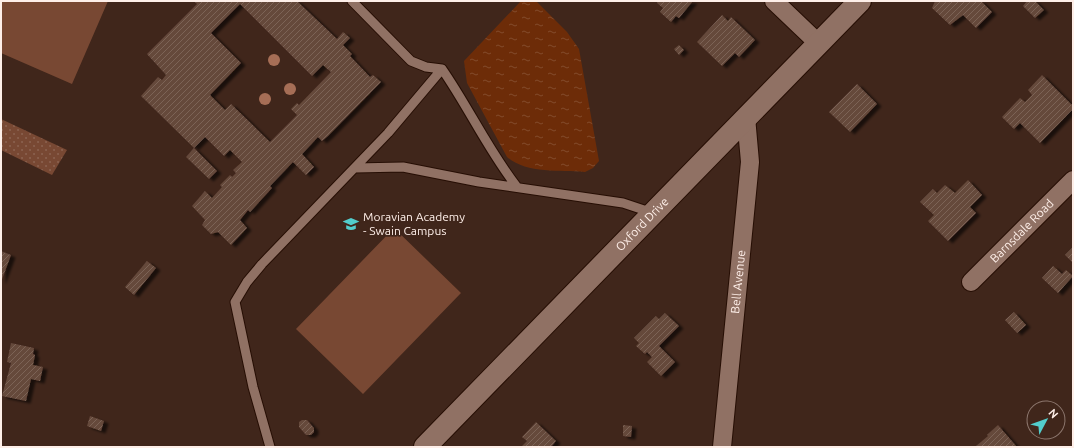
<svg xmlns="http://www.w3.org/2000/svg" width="1074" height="448" font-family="Ubuntu,sans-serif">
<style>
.green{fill:url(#green-dots)}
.pitch{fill:#784833}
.water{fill:url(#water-ripples)}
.building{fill:url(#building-hatch);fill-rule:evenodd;filter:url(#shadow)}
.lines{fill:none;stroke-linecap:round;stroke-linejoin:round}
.service-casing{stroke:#260e04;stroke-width:11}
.minor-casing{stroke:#260e04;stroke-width:20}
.secondary-casing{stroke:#260e04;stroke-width:24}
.service{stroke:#907164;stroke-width:9}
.minor{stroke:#907164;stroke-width:18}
.secondary{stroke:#907164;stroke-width:22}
.tree{fill:#a66e56}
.labels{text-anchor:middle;stroke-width:3.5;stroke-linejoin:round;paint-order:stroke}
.poi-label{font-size:12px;fill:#feefe9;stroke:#40261b;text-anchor:start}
.street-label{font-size:12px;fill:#feefe9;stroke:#40261b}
</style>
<defs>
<pattern id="green-dots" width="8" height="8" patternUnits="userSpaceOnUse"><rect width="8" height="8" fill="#784833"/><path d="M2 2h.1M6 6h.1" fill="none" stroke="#8c6351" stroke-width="1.8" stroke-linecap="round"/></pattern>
<pattern id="water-ripples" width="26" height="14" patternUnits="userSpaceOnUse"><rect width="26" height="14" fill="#6d2c08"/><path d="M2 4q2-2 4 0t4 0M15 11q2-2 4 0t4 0" fill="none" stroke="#834b2c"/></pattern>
<pattern id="building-hatch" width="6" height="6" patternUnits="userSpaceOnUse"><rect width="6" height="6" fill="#65483b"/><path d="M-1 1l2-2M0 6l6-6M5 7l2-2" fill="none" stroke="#7c6357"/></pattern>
<filter id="shadow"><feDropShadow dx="4.5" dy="2.5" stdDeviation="1" flood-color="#0009"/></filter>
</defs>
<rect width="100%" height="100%" fill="#40261b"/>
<path class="green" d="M1,119L67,150L52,175L1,150Z"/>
<path class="pitch" d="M1,1H108L72,84L1,53Z
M394,228L461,293L363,394L296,329Z"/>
<path class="water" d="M521,1L537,2L567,32L579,49L599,161L593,168L585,172C560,170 526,174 507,157L467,83L464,61Z"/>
<path class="building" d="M194,1H297L337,39L343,32L350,38L343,45L352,54L350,56L370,77L373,75L381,82L328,136L322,141L318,137L302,154L314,167L306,175L293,162L270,186L272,188L250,212L248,210L240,220L247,228L231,245L218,232L211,234L202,225L205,220L192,206L205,191L212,198L222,187L220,185L230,175L232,177L236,173L233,170L242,162L230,150L224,156L205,137L194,148L141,96L158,77L162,80L166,75L147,54L197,4ZM240,4L312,76L323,65L331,72L299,105L297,103L291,109L297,115L270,142L231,104L225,110L210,95L241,63L211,33Z
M659,1H693L679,18L676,16L671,22L660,12L663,8L657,3Z
M935,1H981L992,12L976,28L963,15L950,25L932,8Z
M1027,1H1035L1044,10L1035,18L1023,6Z
M722,15L728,21L731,17L755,40L739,57L735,53L722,66L697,42Z
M679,45L684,50L679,55L674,49Z
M1042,75L1073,106V109L1040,143L1020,123L1014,129L1002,117L1020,98L1025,102L1032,95L1028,90Z
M857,84L877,104L850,132L829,112Z
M194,148L217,171L209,179L186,157Z
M968,180L982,195L970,207L976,213L948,241L928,221L934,215L920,202L933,189L937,193L945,185L955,193Z
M1073,247V263L1065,255Z
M1,251L11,255L1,282Z
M147,261L156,268L134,295L125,287Z
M1053,266L1062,274L1066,270L1073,276L1058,293L1042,278Z
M1014,312L1026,325L1017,333L1005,320Z
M665,313L679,326L659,346L675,362L661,376L647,362L652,357L647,352L645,354L636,346L639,343L634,338L656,316L659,319Z
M11,343L34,348L33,354L35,355L33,365L43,367L40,381L31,379L26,401L2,396L11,363L7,362Z
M90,416L104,421L101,431L87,426Z
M302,420H307L314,428V432L311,435H306L299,427V422Z
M536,422L556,441L551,447H521L527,441L522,437Z
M623,425L632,426L631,437L623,436Z
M998,425L1017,447H975L988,436L987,435Z"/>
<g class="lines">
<g class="service-casing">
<path id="service" d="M352,1L411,61L426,67L442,69C469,108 488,150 517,187
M355,168L403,167L479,182L623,203L653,213
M270,447L253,387L235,302L247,282L262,264L388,133L442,69"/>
</g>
<g class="minor-casing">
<g id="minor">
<path d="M774,1L818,43"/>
<path id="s1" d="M971,282L1073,180"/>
<path id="s2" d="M722,447L750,162L746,117"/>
</g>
</g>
<g class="secondary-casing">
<g id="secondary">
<path id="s3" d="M425,447L860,1"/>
</g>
</g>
<use href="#service" class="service"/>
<use href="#minor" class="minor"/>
<use href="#secondary" class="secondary"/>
</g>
<g class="tree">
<circle cx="274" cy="60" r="6"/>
<circle cx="290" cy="89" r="6"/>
<circle cx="265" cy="99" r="6"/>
</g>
<defs>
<g id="school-bare" transform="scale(1.2)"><path d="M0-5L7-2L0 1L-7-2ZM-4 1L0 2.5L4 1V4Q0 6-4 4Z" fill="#52cdcc" stroke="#40261b" stroke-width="2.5" paint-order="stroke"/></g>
</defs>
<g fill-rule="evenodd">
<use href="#school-bare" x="351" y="224"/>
</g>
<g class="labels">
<g class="poi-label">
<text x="363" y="221">Moravian Academy<tspan x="363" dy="14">- Swain Campus</tspan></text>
</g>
<g class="street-label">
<text dy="4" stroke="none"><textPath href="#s3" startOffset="311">Oxford Drive</textPath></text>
<text dy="4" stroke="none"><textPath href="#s1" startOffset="72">Barnsdale Road</textPath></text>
<text dy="4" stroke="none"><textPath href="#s2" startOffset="166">Bell Avenue</textPath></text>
</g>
</g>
<rect width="1074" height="448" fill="none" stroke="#feefe9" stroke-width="4"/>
<g transform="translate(1046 420) rotate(49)"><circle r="19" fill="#40261b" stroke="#8c766d"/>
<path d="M0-3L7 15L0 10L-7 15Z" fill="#52cdcc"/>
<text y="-6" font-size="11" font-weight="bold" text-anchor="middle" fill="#feefe9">N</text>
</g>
</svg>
